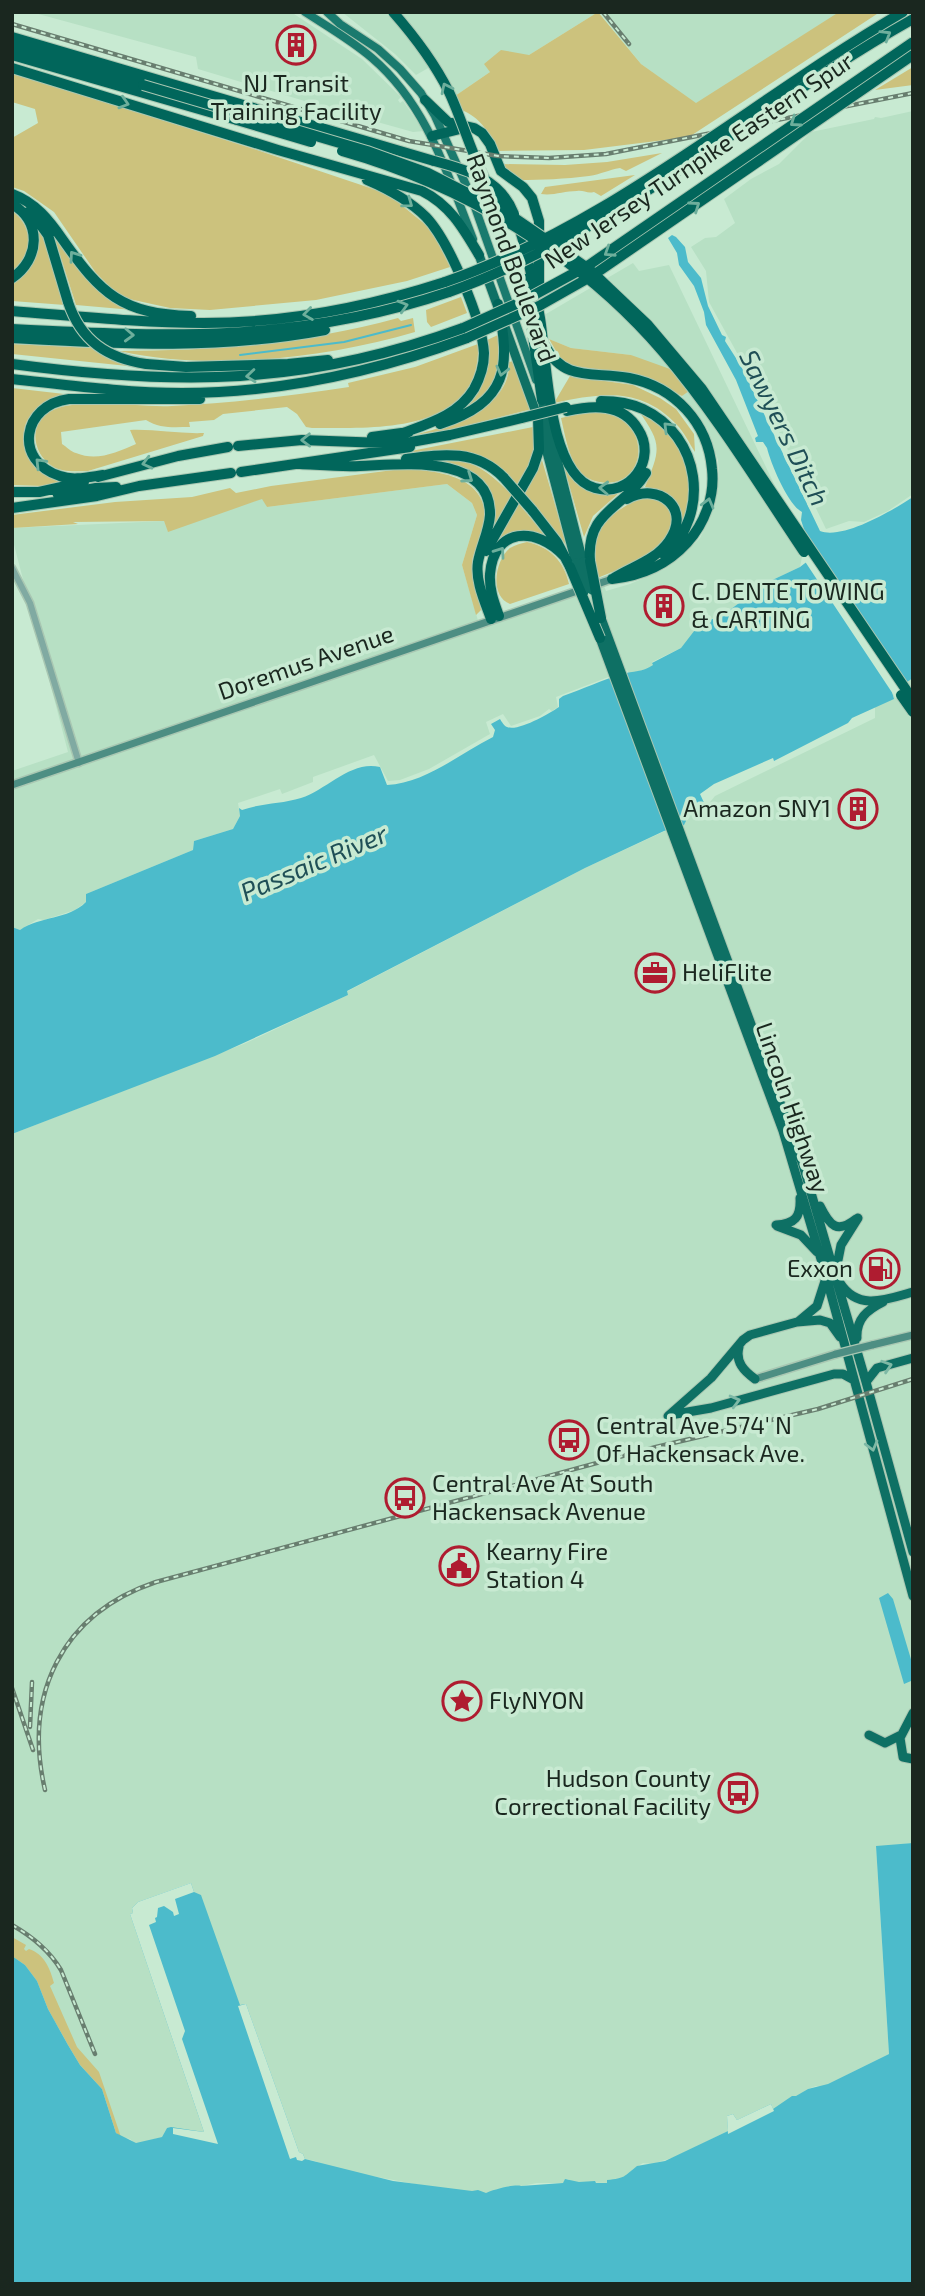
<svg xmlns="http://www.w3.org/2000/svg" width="925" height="2296" font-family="'Exo 2',sans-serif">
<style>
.built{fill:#b7e0c4}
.green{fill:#ccc27d}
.water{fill:#4cbbcb}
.pier{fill:#c8ead2}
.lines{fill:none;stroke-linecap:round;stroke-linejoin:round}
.stream{stroke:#4cbbcb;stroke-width:2}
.tertiary-casing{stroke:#a9c7b2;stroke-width:9}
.secondary-casing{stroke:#a9c7b2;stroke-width:10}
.primary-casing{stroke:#a9c7b2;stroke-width:10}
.trunk-casing{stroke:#a9c7b2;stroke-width:11}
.motorway-casing{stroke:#a9c7b2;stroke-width:12}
.tertiary{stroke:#80aaa2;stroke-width:6}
.secondary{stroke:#4d8e83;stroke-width:7}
.primary{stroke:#1a7a6e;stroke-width:8}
.trunk{stroke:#0e7064;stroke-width:9}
.motorway{stroke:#01665b;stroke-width:10}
.rail-casing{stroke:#687e6f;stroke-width:4.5}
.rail{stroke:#c8ead2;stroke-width:2;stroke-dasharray:5;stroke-linecap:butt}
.secondary-bridge-casing{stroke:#a9c7b2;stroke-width:10;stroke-linecap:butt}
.trunk-bridge-casing{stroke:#a9c7b2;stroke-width:11;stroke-linecap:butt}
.motorway-bridge-casing{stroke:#a9c7b2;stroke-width:12;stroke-linecap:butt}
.secondary-bridge{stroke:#4d8e83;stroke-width:7}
.trunk-bridge{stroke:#0e7064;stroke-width:9}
.motorway-bridge{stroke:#01665b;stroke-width:10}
.oneway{stroke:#6eaf9c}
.oneway2{stroke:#7eb9a6}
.labels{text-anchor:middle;stroke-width:7;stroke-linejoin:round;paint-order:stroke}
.poi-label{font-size:24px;fill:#1a271f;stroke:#c8ead2;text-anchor:start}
.street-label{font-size:24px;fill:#1a271f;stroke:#c8ead2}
.water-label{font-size:26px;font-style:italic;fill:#1f4f56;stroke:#c8ead2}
</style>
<rect width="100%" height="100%" fill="#c8ead2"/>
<path class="built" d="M31,12H291L362,59L401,97L398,100L400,103L403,101L424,131L413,132L331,109L198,69L196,57Z
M342,12H598L529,55L490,72L455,96L437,63L416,75L395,54Z
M599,12H840L696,104L641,64Z
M913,111V494L888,511L864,522L849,521L826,529L770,413L709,302L706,271L691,247L705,238L716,237L735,223L724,199L751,179L779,164L811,132L874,119L875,117L881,118Z
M633,263L639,271L669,265L777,490L797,525L804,547L800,567L766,583L734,607L708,621L681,648L652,662L653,665L649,668L629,674L627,670L556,697L558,707L552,711L549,709L540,716L511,726L503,714L486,722L490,734L429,769L400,780L388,781L374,755L313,777V782L282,794L280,789L238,803L240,816L233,829L194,841L193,850L86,894V902L75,910L44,920L38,919L20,930L12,927V771L68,752L12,537V528L164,521L168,531L263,498L267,507L447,484L472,503L477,515L462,565L479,624L602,581L606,591L630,584L665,569L680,558L700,538L710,518L717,494L719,476L718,460L707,428L682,396L688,391L631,355L571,348L549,339L546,314Z
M913,678V1843L876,1847L889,2054L823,2087L816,2086L808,2089L774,2111L762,2108L737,2120L728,2131L675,2157L652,2164L643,2163L633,2169L627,2177L607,2183L572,2182L568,2179L563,2183H537L486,2193L447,2190L334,2169L315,2161L305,2159L299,2153L246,2004L238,2006L190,1883L138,1902L133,1913L130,1914L205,2132L167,2128L162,2137L136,2144L130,2139L121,2137L102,2089L53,2019L37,1981L25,1965L12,1956V1134L246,1043L348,995L346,992L585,868L665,831L684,825L687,813L706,807L715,796L875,718V706L894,698L892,692Z"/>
<path class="green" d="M598,12L641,64L696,103L839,12H880L689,137L584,150L496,151C487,129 482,119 460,109L455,96L490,72L484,64L501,50L529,55Z
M913,67V85L875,90Z
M12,73L254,149L388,194L432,230L450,267L407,281L316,300L210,310L170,308L120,297L96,273L54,212L24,191L12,187V138L38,123L35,109L12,102Z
M662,153L626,171L620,168C608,170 602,174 589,176C565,179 541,180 520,180L501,164L565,165L607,162Z
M635,175L601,196L594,192C587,194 584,190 577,191C564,191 553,196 541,194L545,187Z
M12,211C33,225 36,258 12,271Z
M32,214L42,231L65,305L12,301V282C42,264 42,245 32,214Z
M52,230L68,253L133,310L76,305Z
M461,297L467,313L431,327L427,322L426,310Z
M398,318L401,321L413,318L415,332C325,358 212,372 119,351C215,351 306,343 398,318Z
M500,334C502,353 502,380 487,394C482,399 474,402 468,406L485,341Z
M549,339L571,348L631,355L670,369L689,391L682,396L639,375L566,365L560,358Z
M12,344L93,348L112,359L147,368L12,354Z
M478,344C482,435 374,428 312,428L306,427L297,414L287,407L223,414L214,420L189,422L190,427C174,427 160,429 146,420L61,432L62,444C67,447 71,452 76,453C97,462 117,452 136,444L130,430C155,429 179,434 204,433L203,436L88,471C76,471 63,473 52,466C33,454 28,425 49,412C77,396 139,408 172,406C231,403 290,396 349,387L348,383L415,367Z
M514,361L532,409L453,429L415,435C450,425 511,409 509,362Z
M570,376L633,385L660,398L676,409L694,434L695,452C689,443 684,432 677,425C641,386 600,393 554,403Z
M12,388L73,395C64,397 53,398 45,403C3,429 31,468 64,483L43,486L12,485Z
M638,410C649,417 661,423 670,432C694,456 697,498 682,526C680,500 669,492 645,487C661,448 662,444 638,410Z
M583,413C590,413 597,412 604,413C655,420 647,495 595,481C589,479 582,476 578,470C568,455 565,435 561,418Z
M538,426L532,460L516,486L488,460L465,452L401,457V453Z
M458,459C482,466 495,478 513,496L492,534H488C509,490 470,478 438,462Z
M542,460L567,546L524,495Z
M562,460L598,492L619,493L593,516L584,537Z
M401,469C435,470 489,475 485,522C484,536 473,549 472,563C471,579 481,594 481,610L476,615L462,565L477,515L472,503L447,484L267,507L262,499L168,532L164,521L73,522L78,524L12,528V515L115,502L192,497L230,488L236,493L271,486Z
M641,497C655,499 666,500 671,515C681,550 622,567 598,578C589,529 600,520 641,497Z
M518,503L545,535C516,525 502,532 490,560L487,558Z
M527,542C550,547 564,561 569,584L510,604C489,596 495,560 510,548C515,545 522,543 527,542Z
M12,1937L26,1945L24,1949L26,1951L29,1949C44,1954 50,1968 54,1983L50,1986L77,2047L99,2072L121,2137L116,2133L102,2089L80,2065L68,2045L48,2009L37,1981L25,1965L12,1956Z"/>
<path class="water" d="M672,235L676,237L685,247L688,262L701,278L708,306L722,335L726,337L725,341L741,366L820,531C843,540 893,510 913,497V678L892,692L894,699L852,718L848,723L774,761L773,758L714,784L700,794L706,807L702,809L695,806L692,811L686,810L684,812L686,821L684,825L664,831L585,868L347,991L348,995L215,1056L12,1134V927L20,930C40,916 68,920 86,902V894L193,850L194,841L233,829L240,816L239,808L242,810C261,803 282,804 301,798C328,789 351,760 380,767L387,785C426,783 459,754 493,737L495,730L491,724L500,719C502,722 504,726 507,727C518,732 550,713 559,707V699L563,696C583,689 602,680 622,674C633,671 643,672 653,665L652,663L681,648L698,626L727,612L766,583L800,567L813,557L801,520L802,512C788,505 771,464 767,448L763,442H756L755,438L758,436L736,380L706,325L704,312L694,286L679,265L677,253L668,238Z
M888,1593L893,1599L913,1666L911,1681L904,1684L879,1598Z
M913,1843V2284H12V1956L25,1965L37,1981L48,2009L68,2045L80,2065L102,2089L116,2133L136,2143L162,2137L167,2128L171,2127L204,2132L130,1914L133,1913L132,1908L138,1902L191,1883L194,1892L201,1895L240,2005L246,2004L299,2152L303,2154L305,2159L393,2181L472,2191L478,2190L486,2193C492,2190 514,2184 521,2186L563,2183L565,2179L579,2182L595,2181L596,2183H607V2180C626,2178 623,2177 637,2166L665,2161L728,2131L727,2116L733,2114L737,2120L771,2104L773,2109L792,2096H796L808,2089L828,2084L889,2054L876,1846Z"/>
<path class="pier" d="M809,555L908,685L895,694L897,700L804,560Z
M191,1883L194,1892L175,1899L179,1914L174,1916L173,1912L164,1906L158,1908L157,1917L155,1918L156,1922L149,1925L185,2031L182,2039L218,2144L173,2134V2128L204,2132L130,1914L133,1913L132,1908L138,1902Z
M246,2004L299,2152L303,2154L305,2159L302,2161L297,2160L296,2157L290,2159L238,2006Z
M771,2104L774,2111L728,2134L727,2116L733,2114L737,2120Z"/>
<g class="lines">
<path class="stream" d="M240,355L344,342L411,325"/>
<g class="tertiary-casing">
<path id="tertiary" d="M12,568L30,603L79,763"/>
</g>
<g class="secondary-casing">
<path id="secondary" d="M12,785L612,579
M872,1345L913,1335
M755,1379L836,1354"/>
</g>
<g class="primary-casing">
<path id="primary" d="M305,12C328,27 351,40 372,58C427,105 447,173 473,239
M327,12L340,24L378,49L400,69L421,93L435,116L471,196L536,380"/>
</g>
<g class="trunk-casing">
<path id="trunk" d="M479,255L538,418L576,563
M542,400L583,562
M601,618L803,1165L866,1382L913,1552
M600,638L783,1131L826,1276L913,1596
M820,1206C830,1226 837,1234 856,1219
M776,1225C795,1224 801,1217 800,1198
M777,1226L801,1235L817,1252
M836,1270L841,1245L858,1218
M840,1283C858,1311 885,1300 913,1292
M799,1321L817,1306L826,1278
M857,1338C856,1319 867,1310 883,1302
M739,1347C735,1362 744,1371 755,1379
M866,1382L877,1368L913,1358
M670,1415L711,1408L834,1374H843L854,1380
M668,1416L711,1378L743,1340L750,1335L797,1322L820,1320L830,1323L840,1337
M913,1713L900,1738L903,1757L913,1759
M869,1735L885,1743L901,1735"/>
</g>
<g class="motorway-casing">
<path id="motorway" d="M12,37L434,161
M12,47L143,85
M12,55L237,120
M12,68L278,150L422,191C450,205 463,228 479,255
M425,100L448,122L474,128L482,133L490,144L501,171L523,187L532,198L539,221V297
M432,136L464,128
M367,180C388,189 409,200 426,217C449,241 482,320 484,353C484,366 480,378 474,389C458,415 430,423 403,433
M12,194C36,203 49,220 63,240C101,294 122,314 191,316
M12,204C42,222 40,259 12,278
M30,210L48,235L68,302
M518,224C528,254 534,287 540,318C547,358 547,475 595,488C630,498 658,459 638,429C622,403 593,405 567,411
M525,279L542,400
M12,311C76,316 140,323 204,323C286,323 368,307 445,282
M12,329C168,337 298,343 449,292
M12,338C121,344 217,350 325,330
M545,346C565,383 594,371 629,378C675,387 708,423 712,469C715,496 705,523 687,543C667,565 641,576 612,579
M12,364C177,386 305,386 463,328
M146,364L186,367L288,364L328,360
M12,379C68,385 125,393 182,393C280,393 375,372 467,338
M601,401C615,401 630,403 643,409C701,436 711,513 665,556
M440,424C508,402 511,368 498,304
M372,437L409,432
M238,446L302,440L383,443L411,442L450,435L522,418
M406,459C443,454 476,449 504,478
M300,464C320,465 340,467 360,466C398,465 491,452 490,515C489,531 481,546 478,562C475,581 485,602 491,619
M241,472L410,447
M103,475C89,477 73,481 60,476C13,461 22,405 69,399H200
M98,477L178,456L228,447
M12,492H39L84,482
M58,495L96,488L116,487
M12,508L97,496L139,486L231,473
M532,510L557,542L570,567
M486,551L533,468L539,450L538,418
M590,561C586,510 624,509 646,473
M614,578C633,566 655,561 669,541C692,509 659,481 627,499
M499,616C494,602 489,589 490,574C494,527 536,526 564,556"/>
</g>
<use href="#tertiary" class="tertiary"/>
<use href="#secondary" class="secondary"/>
<use href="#primary" class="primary"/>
<use href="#trunk" class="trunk"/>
<use href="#motorway" class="motorway"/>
<g class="rail-casing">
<path id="rail" d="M603,12L629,44
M12,24L409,141L498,156L549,158L606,154L913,93
M12,1688L33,1750
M30,1727L32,1682
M45,1790C23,1695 61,1614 156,1582L656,1447L818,1409L913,1379
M12,1925C33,1937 49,1950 61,1970L95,2054"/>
</g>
<use href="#rail" class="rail"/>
<g class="secondary-bridge-casing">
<path id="secondary-bridge" d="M836,1354L872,1345"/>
</g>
<g class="trunk-bridge-casing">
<path id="trunk-bridge" d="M583,562L592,590
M576,563L584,592"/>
</g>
<g class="motorway-bridge-casing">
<path id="motorway-bridge" d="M393,12C415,37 434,62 449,92C467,130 476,175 504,208
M143,85L367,151L428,173L509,214L589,269L648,325L702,389L913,700
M237,120L311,142
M342,151C465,186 580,255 663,352C716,414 759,485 804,552
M434,161C467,170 500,178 514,214
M445,282C614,223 750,101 903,12
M449,292C621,230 755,108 913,19
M68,302C81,341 107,358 146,364
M463,328L523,301L589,265L913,42
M467,338L539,306L592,276L913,55
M522,418L566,407
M504,478L532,510
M590,561L601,618
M570,567L600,638
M901,695L913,712"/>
</g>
<use href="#secondary-bridge" class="secondary-bridge"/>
<use href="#trunk-bridge" class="trunk-bridge"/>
<use href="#motorway-bridge" class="motorway-bridge"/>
</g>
<defs><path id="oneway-chevron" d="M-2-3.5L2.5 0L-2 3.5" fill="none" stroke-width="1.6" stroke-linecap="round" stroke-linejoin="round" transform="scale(1.75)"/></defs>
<g class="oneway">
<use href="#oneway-chevron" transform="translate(886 35) rotate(-31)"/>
<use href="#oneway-chevron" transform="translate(446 88) rotate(-116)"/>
<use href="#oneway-chevron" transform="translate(124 103) rotate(17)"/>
<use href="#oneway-chevron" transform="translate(795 122) rotate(145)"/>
<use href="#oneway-chevron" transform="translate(408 203) rotate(36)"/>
<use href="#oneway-chevron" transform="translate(695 206) rotate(-35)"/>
<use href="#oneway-chevron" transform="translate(609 252) rotate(147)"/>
<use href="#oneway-chevron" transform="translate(74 256) rotate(-125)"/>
<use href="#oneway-chevron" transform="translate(403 306) rotate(-16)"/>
<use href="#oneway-chevron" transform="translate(308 314) rotate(172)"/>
<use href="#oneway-chevron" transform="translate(129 335) rotate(2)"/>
<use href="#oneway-chevron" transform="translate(502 371) rotate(104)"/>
<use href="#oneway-chevron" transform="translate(251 376) rotate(175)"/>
<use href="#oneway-chevron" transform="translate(668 427) rotate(-135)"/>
<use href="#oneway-chevron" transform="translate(306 440) rotate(179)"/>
<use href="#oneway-chevron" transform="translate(40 463) rotate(-134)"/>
<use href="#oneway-chevron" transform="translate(147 463) rotate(166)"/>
<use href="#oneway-chevron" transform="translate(468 478) rotate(35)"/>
<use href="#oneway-chevron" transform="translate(604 488) rotate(-178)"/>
<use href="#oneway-chevron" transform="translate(708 503) rotate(-75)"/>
<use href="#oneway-chevron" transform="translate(500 552) rotate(-55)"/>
</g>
<g class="oneway2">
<use href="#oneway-chevron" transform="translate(887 1366) rotate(-18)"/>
<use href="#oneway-chevron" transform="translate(735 1401) rotate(-15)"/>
<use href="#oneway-chevron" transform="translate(872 1446) rotate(75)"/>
</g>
<defs>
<g id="building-ring" transform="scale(2.0125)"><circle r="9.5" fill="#c8ead2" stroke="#af1c30" stroke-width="1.5"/><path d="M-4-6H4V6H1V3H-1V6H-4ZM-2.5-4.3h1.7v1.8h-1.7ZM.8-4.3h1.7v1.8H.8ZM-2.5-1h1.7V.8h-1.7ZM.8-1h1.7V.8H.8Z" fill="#af1c30"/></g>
<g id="office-ring" transform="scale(2.0125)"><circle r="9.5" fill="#c8ead2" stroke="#af1c30" stroke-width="1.5"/><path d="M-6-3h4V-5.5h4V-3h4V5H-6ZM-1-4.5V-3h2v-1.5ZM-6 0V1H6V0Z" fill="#af1c30"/></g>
<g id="fuel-ring" transform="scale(2.0125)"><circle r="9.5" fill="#c8ead2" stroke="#af1c30" stroke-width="1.5"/><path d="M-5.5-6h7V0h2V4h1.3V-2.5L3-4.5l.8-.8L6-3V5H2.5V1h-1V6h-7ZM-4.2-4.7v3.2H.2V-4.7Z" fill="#af1c30"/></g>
<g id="bus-ring" transform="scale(2.0125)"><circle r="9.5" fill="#c8ead2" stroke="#af1c30" stroke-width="1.5"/><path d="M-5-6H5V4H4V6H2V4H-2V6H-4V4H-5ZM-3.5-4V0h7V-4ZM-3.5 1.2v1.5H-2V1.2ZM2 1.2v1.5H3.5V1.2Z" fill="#af1c30"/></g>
<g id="civic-ring" transform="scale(2.0125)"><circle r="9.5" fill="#c8ead2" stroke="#af1c30" stroke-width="1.5"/><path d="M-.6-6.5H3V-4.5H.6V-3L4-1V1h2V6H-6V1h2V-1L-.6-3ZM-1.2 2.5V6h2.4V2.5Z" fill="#af1c30"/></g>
<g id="sight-ring" transform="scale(2.0125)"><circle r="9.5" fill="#c8ead2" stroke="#af1c30" stroke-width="1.5"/><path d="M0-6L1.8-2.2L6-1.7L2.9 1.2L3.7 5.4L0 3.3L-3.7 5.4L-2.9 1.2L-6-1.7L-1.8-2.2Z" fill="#af1c30"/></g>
</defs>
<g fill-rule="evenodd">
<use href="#building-ring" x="296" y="45"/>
<use href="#building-ring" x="664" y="606"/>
<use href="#building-ring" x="858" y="809"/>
<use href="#office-ring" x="655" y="973"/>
<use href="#fuel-ring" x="880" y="1269"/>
<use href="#bus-ring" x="569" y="1440"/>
<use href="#bus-ring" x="405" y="1498"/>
<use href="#civic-ring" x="459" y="1566"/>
<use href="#sight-ring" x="462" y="1701"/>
<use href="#bus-ring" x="738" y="1793"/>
</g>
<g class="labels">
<g class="poi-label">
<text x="296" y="92" text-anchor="middle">NJ Transit<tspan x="296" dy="28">Training Facility</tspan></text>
<text x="691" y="600">C. DENTE TOWING<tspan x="691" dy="28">&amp; CARTING</tspan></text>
<text x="831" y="817" text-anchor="end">Amazon SNY1</text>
<text x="682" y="981">HeliFlite</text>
<text x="853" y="1277" text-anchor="end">Exxon</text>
<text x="596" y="1434">Central Ave 574' N<tspan x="596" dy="28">Of Hackensack Ave.</tspan></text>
<text x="432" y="1492">Central Ave At South<tspan x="432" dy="28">Hackensack Avenue</tspan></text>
<text x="486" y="1560">Kearny Fire<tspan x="486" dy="28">Station 4</tspan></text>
<text x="489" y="1709">FlyNYON</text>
<text x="711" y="1787" text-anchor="end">Hudson County<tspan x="711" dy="28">Correctional Facility</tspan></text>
</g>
<g class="street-label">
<text transform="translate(699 161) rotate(-34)" y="8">New Jersey Turnpike Eastern Spur</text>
<text transform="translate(511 258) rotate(70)" y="8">Raymond Boulevard</text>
<text transform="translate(306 663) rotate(-19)" y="8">Doremus Avenue</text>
<text transform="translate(792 1108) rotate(71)" y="8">Lincoln Highway</text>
</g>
<g class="water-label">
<text transform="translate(784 428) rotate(64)" y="9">Sawyers Ditch</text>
<text transform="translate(314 863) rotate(-23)" y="9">Passaic River</text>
</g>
</g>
<rect width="925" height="2296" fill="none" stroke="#1a271f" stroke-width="28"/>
</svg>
